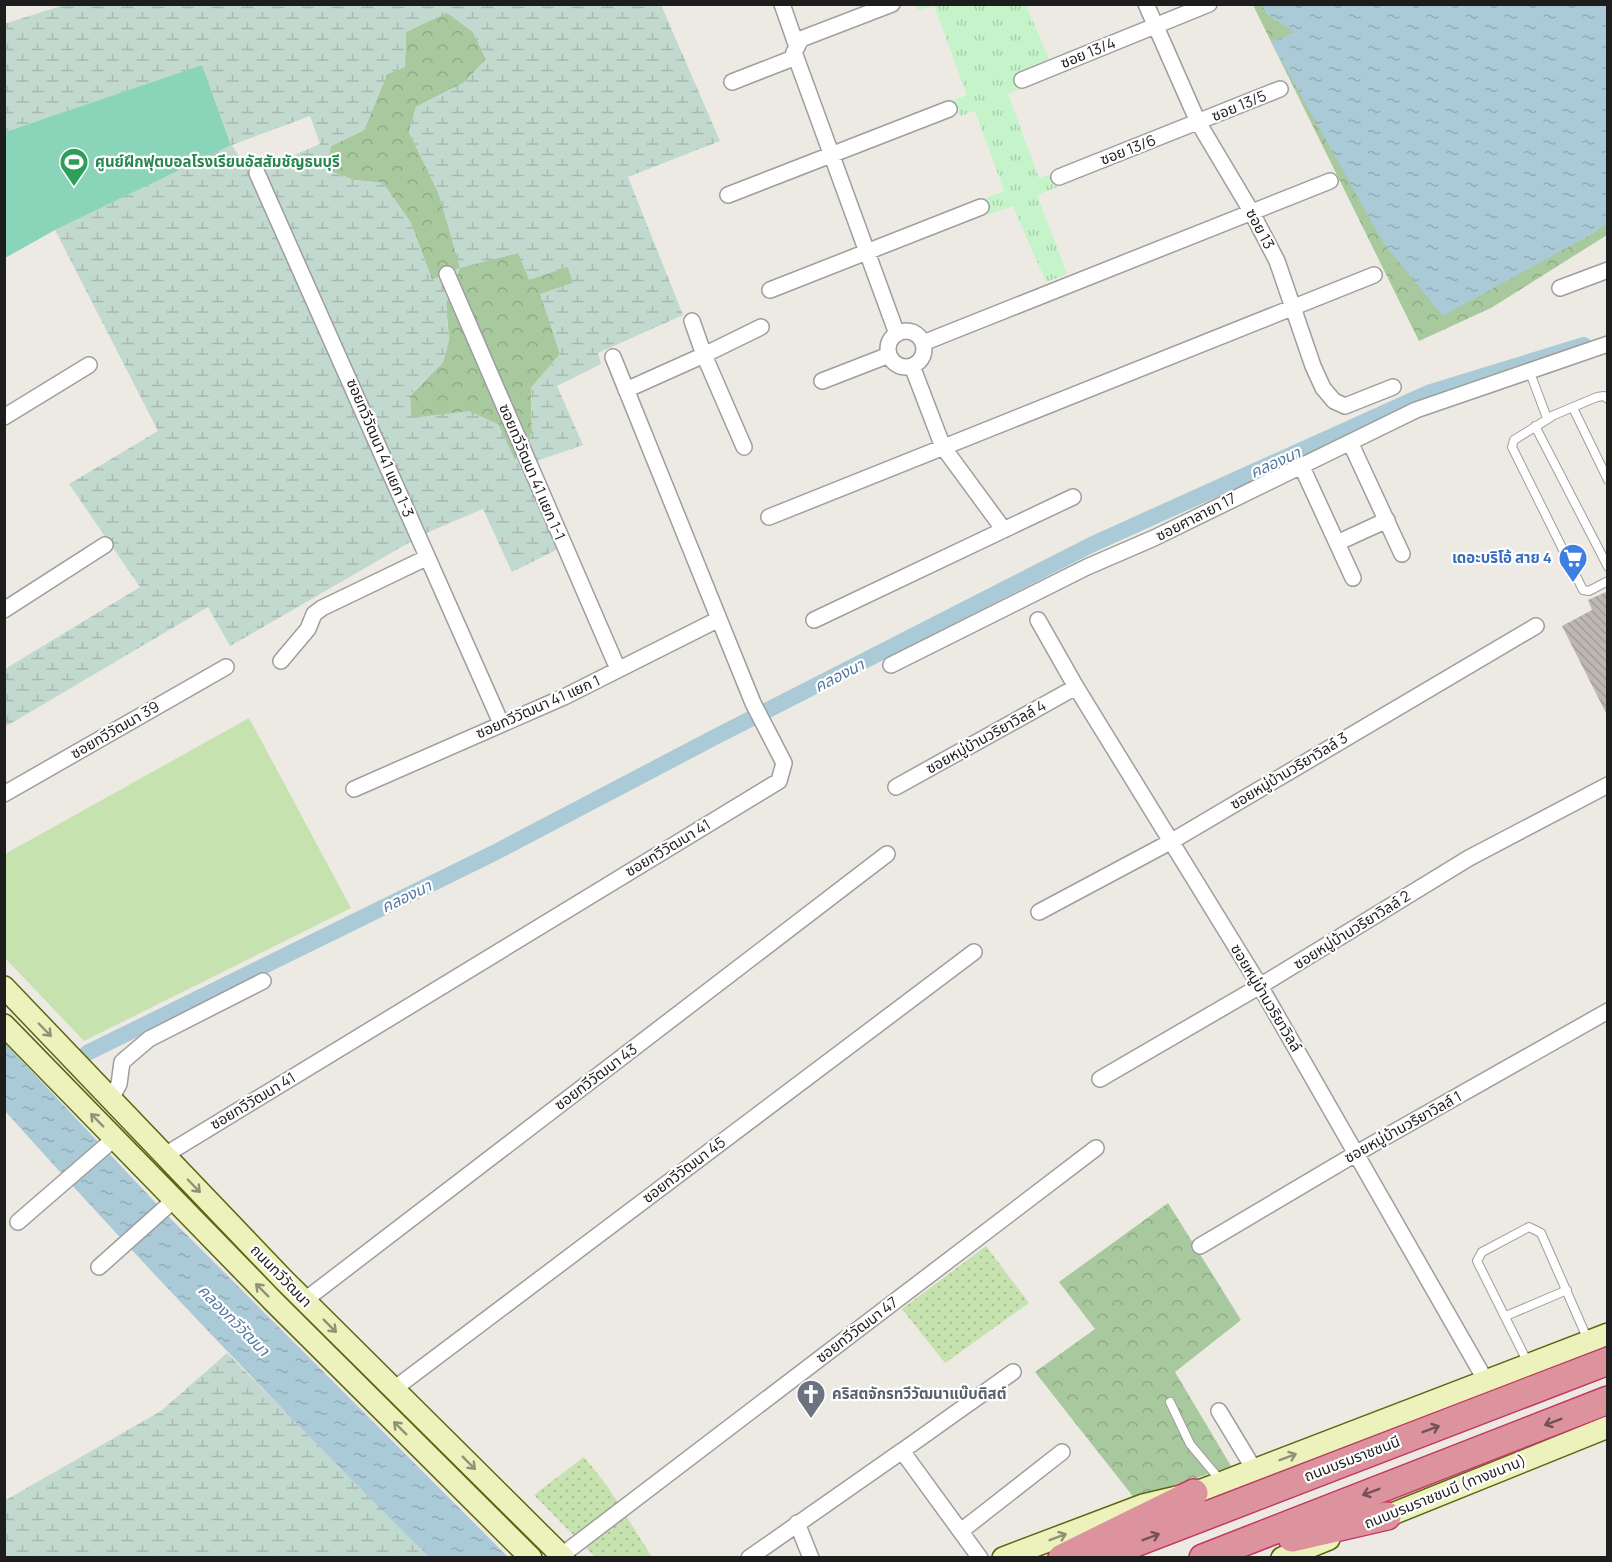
<svg xmlns="http://www.w3.org/2000/svg" width="1612" height="1562" font-family="Manrope,'Noto Sans Thai',sans-serif">
<style>
.grass{fill:#c6e2af}
.forest{fill:url(#forest-crowns)}
.wetland{fill:url(#wetland-marsh);fill-rule:evenodd}
.park{fill:url(#park-tufts)}
.garden{fill:url(#garden-dots)}
.pitch{fill:#8ad4ba}
.water{fill:url(#water-ripples)}
.lines{fill:none;stroke-linecap:round;stroke-linejoin:round}
.canal{stroke:#a9cad6;stroke-width:16}
.building{fill:url(#building-back-hatch)}
.lane-casing{stroke:#9e9e9e;stroke-width:10}
.street-casing{stroke:#9e9e9e;stroke-width:18}
.secondary-casing{stroke:#5a6710;stroke-width:24}
.highway-casing{stroke:#c53762;stroke-width:30}
.lane{stroke:#fff;stroke-width:8}
.street{stroke:#fff;stroke-width:15}
.secondary{stroke:#edf2bd;stroke-width:21}
.highway{stroke:#dc939e;stroke-width:27}
.oneway{stroke:#8f9275}
.oneway2{stroke:#735257}
.labels{text-anchor:middle;stroke-width:4.5;stroke-linejoin:round;paint-order:stroke}
.street-label{font-size:15px;fill:#1d1d1d;stroke:#fff}
.leisure-label{font-size:15px;font-weight:bold;fill:#27864d;stroke:#fff;text-anchor:start}
.shop-label{font-size:15px;font-weight:bold;fill:#366cbe;stroke:#fff;text-anchor:end}
.worship-label{font-size:15px;font-weight:bold;fill:#5b616d;stroke:#fff;text-anchor:start}
.water-label{font-size:16px;font-style:italic;fill:#5478a2;stroke:#fff}
</style>
<defs>
<pattern id="forest-crowns" width="20" height="18" patternUnits="userSpaceOnUse" patternTransform="scale(1.5)"><rect width="20" height="18" fill="#a8c89d"/><path d="M2 6a3 3 0 1 1 6 0M12 15a3 3 0 1 1 6 0" fill="none" stroke="#90ab87"/></pattern>
<pattern id="wetland-marsh" width="20" height="14" patternUnits="userSpaceOnUse" patternTransform="scale(1.5)"><rect width="20" height="14" fill="#c2d9d0"/><path d="M1 5h8M5 5V1M11 12h8M15 12V8" fill="none" stroke="#a6bab2"/></pattern>
<pattern id="park-tufts" width="24" height="20" patternUnits="userSpaceOnUse" patternTransform="scale(1.5)"><rect width="24" height="20" fill="#c5f3ca"/><path d="M3 7l-1-3M5 7V3M7 7l1-3M15 17l-1-3M17 17v-4M19 17l1-3" fill="none" stroke="#a9d0ad"/></pattern>
<pattern id="garden-dots" width="8" height="8" patternUnits="userSpaceOnUse" patternTransform="scale(1.5)"><rect width="8" height="8" fill="#c6e2af"/><path d="M2 2h.1M6 6h.1" fill="none" stroke="#aac196" stroke-width="1.8" stroke-linecap="round"/></pattern>
<pattern id="water-ripples" width="26" height="14" patternUnits="userSpaceOnUse" patternTransform="scale(1.5)"><rect width="26" height="14" fill="#a9cad6"/><path d="M2 4q2-2 4 0t4 0M15 11q2-2 4 0t4 0" fill="none" stroke="#91adb7"/></pattern>
<pattern id="building-back-hatch" width="6" height="6" patternUnits="userSpaceOnUse" patternTransform="scale(1.5)"><rect width="6" height="6" fill="#bdb6b1"/><path d="M-1 5l2 2M0 0l6 6M5-1l2 2" fill="none" stroke="#a29c98"/></pattern>
</defs>
<rect width="100%" height="100%" fill="#edeae4"/>
<path class="grass" d="M249,718L351,908L84,1041L5,958V854Z"/>
<path class="forest" d="M1253,5H1262L1269,16L1296,32L1272,42L1592,234L1607,222V235L1491,308L1419,341Z
M447,12L473,32L486,59L465,82L416,107L409,132L439,194L460,267L518,253L568,267L573,283L541,294L560,354L531,388L532,433L515,461L498,424L411,418L410,396L443,362L449,340L446,303L460,268L432,280L411,223L383,183L354,180L325,169L331,146L364,130L387,74L405,67L406,32Z
M1168,1203L1241,1320L1175,1372L1231,1466L1135,1499L1035,1372L1095,1329L1059,1282Z"/>
<path class="wetland" d="M67,4L661,5L720,141L628,177L683,315L598,353L601,364L557,386L583,445L522,466L558,549L512,572L483,509L424,534L230,646L208,607L5,727V669L140,587L69,484L158,431L55,230L231,144L202,65L5,132L4,24ZM447,13L473,32L486,59L465,82L416,107L409,132L439,194L460,268L432,280L411,223L383,183L354,180L325,169L331,146L364,130L387,74L405,67L406,32ZM310,116L320,144L250,174L232,145ZM518,253L529,280L568,267L573,283L540,294L560,354L531,388L532,433L515,460L498,424L469,411L411,418L410,395L443,362L449,340L446,303L460,268Z
M227,1353L429,1557H5L4,1501L161,1411Z"/>
<path class="park" d="M916,5H1026L1049,59L1017,73L1023,88L1008,94L1039,178L1054,173L1060,186L1037,195L1067,274L1046,282L1013,206L987,215L982,200L1004,191L975,111L960,116L952,101L967,95L934,6L918,10Z"/>
<path class="garden" d="M986,1246L1029,1303L945,1363L902,1309Z
M584,1457L608,1487L652,1557H595L534,1495Z"/>
<path class="pitch" d="M202,65L231,145L55,230L5,258V132Z"/>
<path class="water" d="M1262,5H1607V222L1592,234L1443,316L1384,244L1271,42L1295,32L1269,16Z
M4,1042L170,1218L508,1557H429C283,1412 142,1264 5,1111Z"/>
<g class="lines">
<path class="canal" d="M87,1053L494,853L717,736L1093,544L1428,393L1584,345"/>
</g>
<path class="building" d="M1608,591V717L1562,626L1592,610L1588,600Z"/>
<g class="lines">
<g class="lane-casing">
<path id="lane" d="M1529,370L1547,418L1597,397L1604,396L1608,399
M1573,408L1608,480
M1551,417L1514,440L1512,447L1583,590L1589,591L1608,581
M1535,426L1608,567
M1506,1316L1567,1290
M1528,1363L1477,1261L1482,1252L1529,1227L1541,1233L1588,1340
M1170,1402L1190,1444L1221,1481"/>
</g>
<g class="street-casing">
<path id="street" d="M782,4L797,47
M1146,4L1198,122L1251,211L1277,261L1313,366L1323,388L1334,401L1345,406L1393,387
M794,52L897,334
M1022,80L1209,4
M732,82L791,59L801,39L892,4
M257,173L501,723
M1059,177L1280,89
M728,195L949,109
M447,274L618,669
M1560,288L1608,270
M770,290L981,207
M692,321L704,355L761,327
M888 349a18 18 0 1 1 36 0a18 18 0 1 1-36 0Z
M923,343L1330,181
M912,366L943,447L1004,530
M822,381L889,355
M626,390L704,355L744,447
M4,417L89,365
M1350,442L1402,554
M1301,465L1353,578
M769,517L1374,275
M1337,543L1387,520
M4,610L105,545
M814,620L1073,497
M1038,620L1076,687L1260,986L1486,1381
M281,661L308,629L314,614L322,608L426,558
M891,665L1087,567L1154,538L1416,410L1608,344
M896,787L1076,687
M354,789L564,697L719,619
M4,794L226,667
M1039,912L1172,841L1536,626
M1100,1079L1260,986L1469,858L1608,785
M111,1099L119,1084L122,1062L149,1039L263,981
M165,1155L779,781L784,763L753,703L613,357
M18,1222L115,1138
M1200,1246L1357,1153L1608,1011
M99,1267L174,1200
M305,1300L887,854
M394,1389L974,952
M1219,1411L1254,1469
M902,1451L1013,1372
M797,1523L811,1558
M961,1531L1062,1452
M562,1555L1096,1148
M749,1558L902,1451L980,1558"/>
</g>
<g class="secondary-casing">
<path id="secondary" d="M4,987L284,1280L564,1558
M4,1025L274,1302L531,1558
M1375,1521L1608,1427
M1003,1558L1143,1505L1194,1493L1608,1334
M1282,1558L1329,1539"/>
</g>
<g class="highway-casing">
<path id="highway" d="M1292,1538L1387,1516
M1062,1558L1194,1493
M1096,1558L1608,1361
M1203,1558L1608,1400"/>
</g>
<use href="#lane" class="lane"/>
<use href="#street" class="street"/>
<use href="#secondary" class="secondary"/>
<use href="#highway" class="highway"/>
</g>
<defs><path id="oneway-shaft" d="M-6 0H5M1.5-3L5.5 0L1.5 3" fill="none" stroke-width="1.6" stroke-linecap="round" stroke-linejoin="round" transform="scale(1.5)"/></defs>
<g class="oneway">
<use href="#oneway-shaft" transform="translate(45 1030) rotate(46)"/>
<use href="#oneway-shaft" transform="translate(97 1120) rotate(-134)"/>
<use href="#oneway-shaft" transform="translate(194 1186) rotate(46)"/>
<use href="#oneway-shaft" transform="translate(262 1290) rotate(-135)"/>
<use href="#oneway-shaft" transform="translate(330 1326) rotate(45)"/>
<use href="#oneway-shaft" transform="translate(400 1428) rotate(-135)"/>
<use href="#oneway-shaft" transform="translate(1288 1457) rotate(-21)"/>
<use href="#oneway-shaft" transform="translate(469 1463) rotate(45)"/>
<use href="#oneway-shaft" transform="translate(1058 1537) rotate(-21)"/>
</g>
<g class="oneway2">
<use href="#oneway-shaft" transform="translate(1553 1422) rotate(159)"/>
<use href="#oneway-shaft" transform="translate(1431 1429) rotate(-21)"/>
<use href="#oneway-shaft" transform="translate(1371 1492) rotate(159)"/>
<use href="#oneway-shaft" transform="translate(1151 1537) rotate(-21)"/>
</g>
<defs>
<g id="stadium-pin" transform="scale(1.5)"><path d="M0 17L-7.5 6A9.5 9.5 0 1 1 7.5 6Z" fill="#2e9e5b" stroke="#fff"/><path d="M0-5a6.5 5 0 1 0 0 10a6.5 5 0 1 0 0-10ZM-3.5-1.8h7v3.6h-7Z" fill="#fff"/></g>
<g id="supermarket-pin" transform="scale(1.5)"><path d="M0 17L-7.5 6A9.5 9.5 0 1 1 7.5 6Z" fill="#3f7fe0" stroke="#fff"/><path d="M-6-5.5h2.5l.6 2H6L4.5 2H-2.5L-4.4-4H-6ZM-1.5 3.2a1.3 1.3 0 1 0 .1 0ZM3 3.2a1.3 1.3 0 1 0 .1 0Z" fill="#fff"/></g>
<g id="church-pin" transform="scale(1.5)"><path d="M0 17L-7.5 6A9.5 9.5 0 1 1 7.5 6Z" fill="#6b7280" stroke="#fff"/><path d="M-1.2-6h2.4v3.5h3.3v2.4h-3.3V6h-2.4V-.1h-3.3v-2.4h3.3Z" fill="#fff"/></g>
</defs>
<g fill-rule="evenodd">
<use href="#stadium-pin" x="74" y="162"/>
<use href="#supermarket-pin" x="1573" y="558"/>
<use href="#church-pin" x="811" y="1394"/>
</g>
<g class="labels">
<g class="street-label">
<text transform="translate(1088 53) rotate(-22)" y="5">ซอย 13/4</text>
<text transform="translate(1239 106) rotate(-22)" y="5">ซอย 13/5</text>
<text transform="translate(1128 150) rotate(-21)" y="5">ซอย 13/6</text>
<text transform="translate(1260 229) rotate(62)" y="5">ซอย 13</text>
<text transform="translate(380 448) rotate(67)" y="5">ซอยทวีวัฒนา 41 แยก 1-3</text>
<text transform="translate(532 472) rotate(67)" y="5">ซอยทวีวัฒนา 41 แยก 1-1</text>
<text transform="translate(1196 517) rotate(-27)" y="5">ซอยศาลายา 17</text>
<text transform="translate(538 707) rotate(-24)" y="5">ซอยทวีวัฒนา 41 แยก 1</text>
<text transform="translate(115 730) rotate(-30)" y="5">ซอยทวีวัฒนา 39</text>
<text transform="translate(986 737) rotate(-29)" y="5">ซอยหมู่บ้านวริยาวิลล์ 4</text>
<text transform="translate(1289 771) rotate(-31)" y="5">ซอยหมู่บ้านวริยาวิลล์ 3</text>
<text transform="translate(668 848) rotate(-31)" y="5">ซอยทวีวัฒนา 41</text>
<text transform="translate(1352 930) rotate(-32)" y="5">ซอยหมู่บ้านวริยาวิลล์ 2</text>
<text transform="translate(1266 998) rotate(59)" y="5">ซอยหมู่บ้านวริยาวิลล์</text>
<text transform="translate(596 1077) rotate(-37)" y="5">ซอยทวีวัฒนา 43</text>
<text transform="translate(253 1101) rotate(-31)" y="5">ซอยทวีวัฒนา 41</text>
<text transform="translate(1403 1127) rotate(-29)" y="5">ซอยหมู่บ้านวริยาวิลล์ 1</text>
<text transform="translate(684 1170) rotate(-37)" y="5">ซอยทวีวัฒนา 45</text>
<text transform="translate(281 1276) rotate(46)" y="5">ถนนทวีวัฒนา</text>
<text transform="translate(857 1330) rotate(-37)" y="5">ซอยทวีวัฒนา 47</text>
<text transform="translate(1352 1459) rotate(-21)" y="5">ถนนบรมราชชนนี</text>
<text transform="translate(1445 1492) rotate(-22)" y="5">ถนนบรมราชชนนี (ทางขนาน)</text>
</g>
<g class="leisure-label">
<text x="95" y="167">ศูนย์ฝึกฟุตบอลโรงเรียนอัสสัมชัญธนบุรี</text>
</g>
<g class="shop-label">
<text x="1552" y="563">เดอะบริโอ้ สาย 4</text>
</g>
<g class="worship-label">
<text x="832" y="1399">คริสตจักรทวีวัฒนาแบ๊บติสต์</text>
</g>
<g class="water-label">
<text transform="translate(1275 462) rotate(-24)" y="6">คลองนา</text>
<text transform="translate(839 675) rotate(-27)" y="6">คลองนา</text>
<text transform="translate(406 896) rotate(-26)" y="6">คลองนา</text>
<text transform="translate(234 1320) rotate(45)" y="6">คลองทวีวัฒนา</text>
</g>
</g>
<rect width="1612" height="1562" fill="none" stroke="#1d1d1d" stroke-width="12"/>
</svg>
